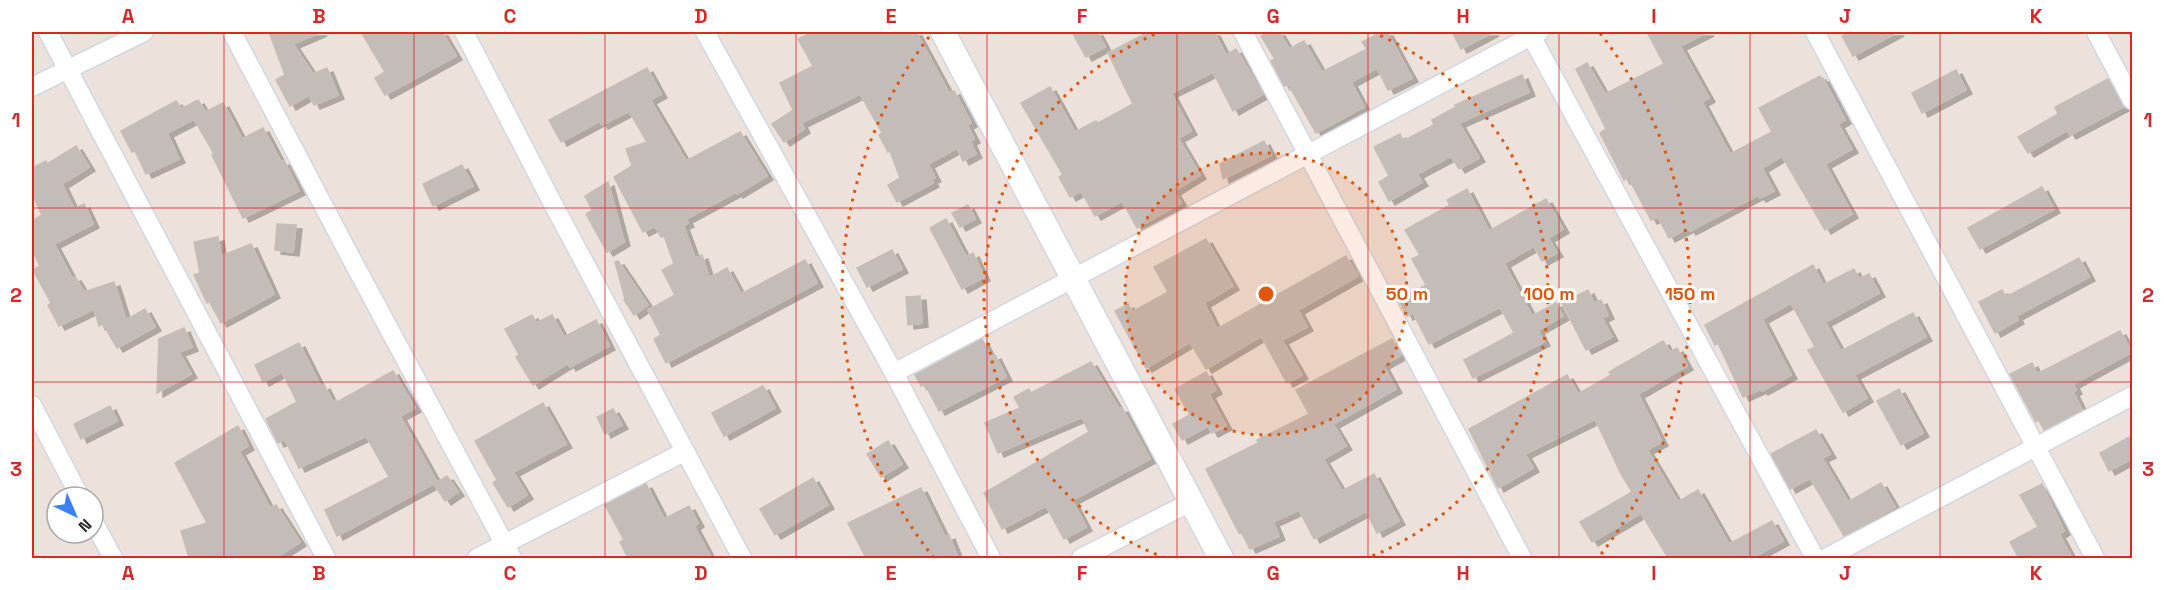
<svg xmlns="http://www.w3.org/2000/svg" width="2164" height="590" font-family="'Space Grotesk',sans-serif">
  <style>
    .building { fill: #c4bcb8; stroke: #c7bdb5; stroke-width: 1.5; filter: url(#shadow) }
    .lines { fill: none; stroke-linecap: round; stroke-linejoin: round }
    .minor-casing { stroke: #d0d7e2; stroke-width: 21 }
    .tertiary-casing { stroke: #d0d7e2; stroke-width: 27 }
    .minor { stroke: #fff; stroke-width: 18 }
    .tertiary { stroke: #fff; stroke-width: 24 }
    .grid { fill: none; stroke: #d62828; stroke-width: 1.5; stroke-opacity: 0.55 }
    .ring { fill: none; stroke: #de570d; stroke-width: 3; stroke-dasharray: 3 6 }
    .centre { fill: #de570d; stroke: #fff; stroke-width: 3 }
    .ring-label { font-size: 18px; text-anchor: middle; font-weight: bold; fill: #de570d; stroke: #fff; stroke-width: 6; stroke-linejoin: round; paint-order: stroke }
    .neatline { fill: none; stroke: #d62828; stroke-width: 2 }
    .grid-label { font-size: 20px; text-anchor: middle; font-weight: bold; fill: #d62828 }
  </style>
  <defs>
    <filter id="shadow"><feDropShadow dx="6" dy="4" stdDeviation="0" flood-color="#0004"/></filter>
  </defs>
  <rect width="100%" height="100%" fill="#ece2db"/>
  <!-- building -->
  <g class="building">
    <polygon points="269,32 321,32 293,44 313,74 327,68 338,95 314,105 309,95 290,106 276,80 285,75"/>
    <polygon points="361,32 442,32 456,56 385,95 375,78 385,72"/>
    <polygon points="812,32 916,32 949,93 954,91 971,123 967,125 974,139 970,141 976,154 963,161 957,148 928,164 935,178 931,179 933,183 897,202 888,185 900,178 890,151 888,152 879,135 882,133 860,94 801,123 804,129 784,142 772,124 793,110 780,83 813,66 798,39"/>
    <polygon points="1072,32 1097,32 1105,47 1086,57"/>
    <polygon points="1148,32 1214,32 1226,55 1236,49 1263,94 1233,111 1213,72 1171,93 1191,131 1178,138 1200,175 1174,191 1181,203 1137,228 1122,201 1095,216 1081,191 1070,197 1059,177 1063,175 1021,103 1050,87 1075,132 1096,121 1098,123 1133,104 1108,53"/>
    <polygon points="1270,32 1279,32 1289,49 1304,41 1322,72 1367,49 1362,42 1382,32 1387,32 1412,78 1388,90 1377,68 1351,82 1364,107 1316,133 1288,84 1284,86 1271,61 1275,59 1261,36"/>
    <polygon points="1452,32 1493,32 1461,49"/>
    <polygon points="1647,32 1708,32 1680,46 1709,98 1702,102 1730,154 1772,132 1759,108 1820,76 1821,79 1823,78 1845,120 1838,124 1852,149 1825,164 1852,214 1825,230 1782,156 1762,168 1774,191 1760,198 1758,195 1690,231 1688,228 1669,238 1658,217 1651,220 1628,177 1624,180 1600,133 1606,129 1576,69 1587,63 1605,94 1664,64"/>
    <polygon points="1852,32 1898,32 1853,56 1842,36"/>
    <polygon points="647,68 661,94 650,100 686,161 740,132 767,176 737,194 736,192 686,219 688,223 683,225 695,258 702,255 709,278 727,268 741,294 805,260 817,283 666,363 654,339 661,335 648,310 675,295 662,270 674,264 664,236 661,237 655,226 643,232 614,177 632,166 626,149 647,142 629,111 602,125 600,121 561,142 549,120"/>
    <polygon points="1956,70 1966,90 1922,113 1912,93"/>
    <polygon points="1522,75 1529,92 1459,123 1479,158 1459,169 1451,156 1417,174 1422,182 1389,201 1379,182 1389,176 1374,147 1400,134 1403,141 1434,125 1432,120 1456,107 1455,105"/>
    <polygon points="2108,79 2123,107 2070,135 2067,130 2028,153 2018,137 2058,114 2055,107"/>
    <polygon points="198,100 205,112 223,103 242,139 263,128 281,162 284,161 299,191 243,218 212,155 214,154 194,119 167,133 179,159 146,174 135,151 132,152 121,131 176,101 181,109"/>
    <polygon points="1264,141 1271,155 1223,179 1220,164"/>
    <polygon points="76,146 89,167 62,184 74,209 84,204 93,224 54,244 72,278 75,277 84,292 114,282 126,320 145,309 155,327 117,348 103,324 99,326 94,309 59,326 48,305 51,303 33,270 40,266 32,250 32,221 42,215 32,194 32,168 46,161 47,164"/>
    <polygon points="462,165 473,186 433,206 423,184"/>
    <polygon points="608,182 624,242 607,252 586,214 592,210 585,196"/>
    <polygon points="2042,187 2054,209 1980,249 1968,228"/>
    <polygon points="1467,189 1489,231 1546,199 1563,229 1548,238 1557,253 1542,261 1534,246 1504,263 1532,316 1556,303 1563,316 1538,330 1544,342 1473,378 1464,360 1514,333 1500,307 1429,344 1413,313 1407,316 1399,300 1426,285 1412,259 1420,255 1405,230 1450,205 1447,200"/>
    <polygon points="968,205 975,219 960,227 952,213"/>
    <polygon points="946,219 966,257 973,253 984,277 962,289 930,228"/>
    <polygon points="277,224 296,225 293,252 275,250"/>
    <polygon points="218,237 221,256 251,244 274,294 221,323 209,301 207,303 194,275 200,273 194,242"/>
    <polygon points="1206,239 1233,286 1204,303 1217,329 1346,256 1358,276 1298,310 1307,327 1282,340 1302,375 1287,383 1261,336 1206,369 1190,342 1146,368 1115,311 1128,304 1132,312 1168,292 1154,267"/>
    <polygon points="892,250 902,269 867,287 857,268"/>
    <polygon points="2079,258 2089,277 2016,316 2018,320 1995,333 1979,302 2002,290 2006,297"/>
    <polygon points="618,261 648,305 634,315 624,300 625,299 615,262"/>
    <polygon points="1813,265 1823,285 1854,269 1859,279 1869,274 1879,293 1825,322 1841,351 1913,313 1926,337 1854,375 1867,398 1843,412 1808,350 1815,347 1791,303 1762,319 1791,375 1762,391 1761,389 1743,397 1718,343 1715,345 1705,325"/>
    <polygon points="1588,290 1594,303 1601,300 1608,315 1602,318 1612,337 1586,350 1562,303"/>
    <polygon points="920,296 922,323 908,325 906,297"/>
    <polygon points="532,315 536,323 552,315 564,337 596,320 609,346 570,367 568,363 533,385 516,357 519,355 505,329"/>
    <polygon points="184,328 192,347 179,352 191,374 157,393 159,339"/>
    <polygon points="2120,331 2132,352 2073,384 2076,390 2073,392 2082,410 2044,430 2039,420 2036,422 2010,374 2032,363 2037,374"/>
    <polygon points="982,339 991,357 995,355 1006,377 939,411 925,384 921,386 915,375"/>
    <polygon points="1392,339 1401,355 1383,365 1396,389 1333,424 1346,446 1323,459 1342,491 1374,474 1399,521 1377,533 1366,511 1314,539 1299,510 1273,522 1279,536 1250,549 1241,532 1239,533 1206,469 1258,443 1257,440 1309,414 1296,390"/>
    <polygon points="1663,341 1670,352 1677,348 1687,366 1638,394 1662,442 1647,450 1678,502 1698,490 1729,544 1772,521 1783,541 1752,558 1668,558 1641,513 1592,542 1580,522 1632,492 1620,472 1595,419 1525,454 1533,468 1498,488 1469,429 1567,375 1578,394 1611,375 1609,372"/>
    <polygon points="299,343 321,387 324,385 333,402 336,400 337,402 393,371 415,408 400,416 437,482 337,536 325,510 389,477 366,436 299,468 285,440 278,443 266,419 297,402 282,372 263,382 255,365"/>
    <polygon points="1091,362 1119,409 1122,408 1150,459 1072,500 1086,527 1064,539 1046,506 1002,529 984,493 1089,432 1082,417 998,453 985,423 1020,408 1014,397 1029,389 1031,393"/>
    <polygon points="1206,372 1216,390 1209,394 1226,426 1212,433 1208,426 1182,440 1173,424 1190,415 1175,389"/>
    <polygon points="763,386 775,408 724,436 712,413"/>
    <polygon points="1899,389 1923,433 1901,445 1877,401"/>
    <polygon points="543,403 566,444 513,472 527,495 508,507 493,483 497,480 475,441"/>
    <polygon points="110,406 117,421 81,439 74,424"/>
    <polygon points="613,409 622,425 605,434 597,417"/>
    <polygon points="238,426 248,446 239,451 270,508 276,505 300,542 275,558 189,558 181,531 207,523 175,463"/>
    <polygon points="1816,430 1830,454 1822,458 1848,502 1881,483 1895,507 1844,536 1810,478 1790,489 1771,454"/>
    <polygon points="2133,435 2133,458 2109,471 2100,453"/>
    <polygon points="888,441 902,464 881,477 867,454"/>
    <polygon points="447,476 458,492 445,501 434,484"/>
    <polygon points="813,478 828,505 775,535 760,509"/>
    <polygon points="646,484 664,519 689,506 698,523 694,526 711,558 628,558 620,542 624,540 605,505"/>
    <polygon points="2042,484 2064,531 2059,534 2072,558 2019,558 2010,542 2038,527 2020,495"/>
    <polygon points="921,488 945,537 949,535 958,558 866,558 848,523"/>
  </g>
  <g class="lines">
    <defs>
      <g id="minor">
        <polyline points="48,32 326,558"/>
        <polyline points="232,32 351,258 512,558"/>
        <polyline points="464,32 553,204 742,558"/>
        <polyline points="705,32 894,373 991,558"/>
        <polyline points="1243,32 1522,558"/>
        <polyline points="1529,32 1815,558"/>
        <polyline points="1815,32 2095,558"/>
        <polyline points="2096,32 2132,100"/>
        <polyline points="32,87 144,32"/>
        <polyline points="894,373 1539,32"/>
        <polyline points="32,405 80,497"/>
        <polyline points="93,521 113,558"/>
        <polyline points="477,558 684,452"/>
        <polyline points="1081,558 1191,502"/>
        <polyline points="1826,558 2132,396"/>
      </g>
      <polyline id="tertiary" points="943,32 1221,558"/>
    </defs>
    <!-- minor casing -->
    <use href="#minor" class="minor-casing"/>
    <!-- tertiary casing -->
    <use href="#tertiary" class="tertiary-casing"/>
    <!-- minor -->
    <use href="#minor" class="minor"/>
    <!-- tertiary -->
    <use href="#tertiary" class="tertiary"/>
  </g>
  <!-- grid -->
  <path class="grid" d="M224 32V558M414 32V558M605 32V558M796 32V558M987 32V558M1177 32V558M1368 32V558M1559 32V558M1750 32V558M1940 32V558M32 208H2132M32 382H2132"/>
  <!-- distance rings -->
  <circle cx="1266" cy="294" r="141" fill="#de570d" fill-opacity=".12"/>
  <g class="ring">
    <circle cx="1266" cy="294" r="141"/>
    <path d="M1165 558A283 283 0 0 1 1160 32M1372 32A283 283 0 0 1 1367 558"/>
    <path d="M934 558A424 424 0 0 1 932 33M1600 33A424 424 0 0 1 1598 558"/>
  </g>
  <circle cx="1266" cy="294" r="9" class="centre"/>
  <g class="ring-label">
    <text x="1407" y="300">50 m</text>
    <text x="1549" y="300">100 m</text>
    <text x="1690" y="300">150 m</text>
  </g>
  <!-- border -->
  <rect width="2164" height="590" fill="none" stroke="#ffffff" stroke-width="66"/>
  <!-- north arrow -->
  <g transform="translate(75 515) rotate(136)"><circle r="28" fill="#ffffff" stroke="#a9a9a9" stroke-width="1.5"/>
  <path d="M0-4.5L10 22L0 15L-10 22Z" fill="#3b80f9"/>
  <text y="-9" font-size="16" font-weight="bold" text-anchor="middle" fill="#292929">N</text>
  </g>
  <rect x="33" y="33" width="2098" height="524" class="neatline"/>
  <g class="grid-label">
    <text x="128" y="23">A</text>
    <text x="319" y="23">B</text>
    <text x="510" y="23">C</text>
    <text x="701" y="23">D</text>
    <text x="891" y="23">E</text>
    <text x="1082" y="23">F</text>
    <text x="1273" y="23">G</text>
    <text x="1463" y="23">H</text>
    <text x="1654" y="23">I</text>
    <text x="1845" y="23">J</text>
    <text x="2036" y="23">K</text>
    <text x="16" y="127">1</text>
    <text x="2148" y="127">1</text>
    <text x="16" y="302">2</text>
    <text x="2148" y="302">2</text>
    <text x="16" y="476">3</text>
    <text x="2148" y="476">3</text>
    <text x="128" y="580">A</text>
    <text x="319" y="580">B</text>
    <text x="510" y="580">C</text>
    <text x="701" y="580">D</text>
    <text x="891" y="580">E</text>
    <text x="1082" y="580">F</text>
    <text x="1273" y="580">G</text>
    <text x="1463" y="580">H</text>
    <text x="1654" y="580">I</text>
    <text x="1845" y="580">J</text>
    <text x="2036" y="580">K</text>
  </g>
</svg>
